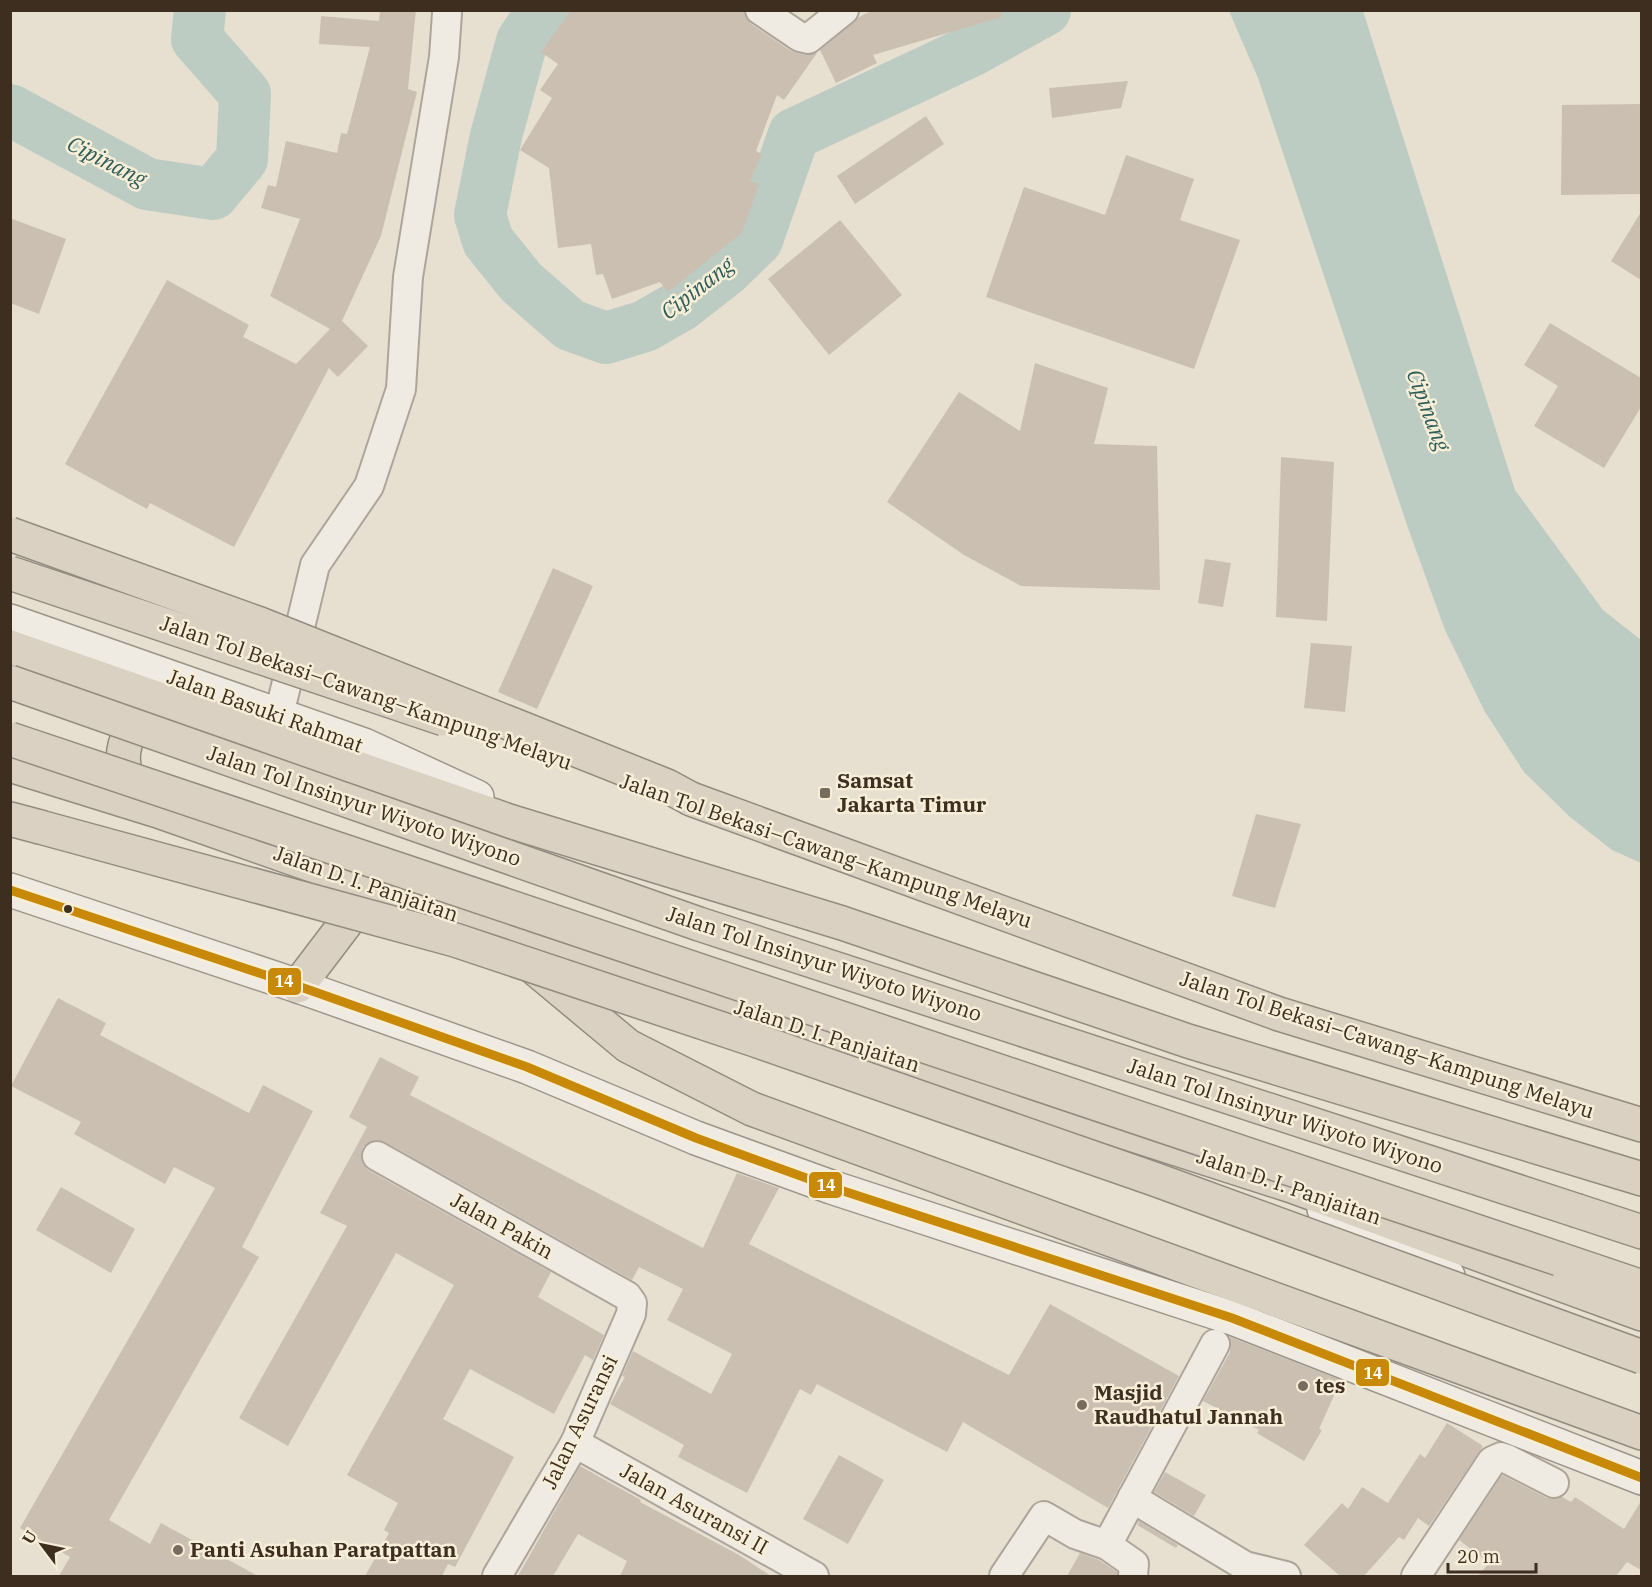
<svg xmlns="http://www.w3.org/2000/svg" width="1652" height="1587" font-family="'IBM Plex Serif',serif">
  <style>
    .water { fill: #bcccc2 }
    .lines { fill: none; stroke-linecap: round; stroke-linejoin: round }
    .river { stroke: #bcccc2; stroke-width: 52 }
    .building { fill: #cbbfb2 }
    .street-casing { stroke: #ada599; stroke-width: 32 }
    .secondary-casing { stroke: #9c958a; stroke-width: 36 }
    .highway-casing { stroke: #928b80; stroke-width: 36 }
    .street { stroke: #efebe3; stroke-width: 28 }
    .secondary { stroke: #efebe3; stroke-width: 33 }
    .highway { stroke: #dad1c2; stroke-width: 33 }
    .highway-bridge-casing { stroke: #928b80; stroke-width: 36; stroke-linecap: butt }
    .highway-bridge { stroke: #dad1c2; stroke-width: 33 }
    .bus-1-casing { stroke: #f7eed8; stroke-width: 14 }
    .bus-1 { stroke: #c88808; stroke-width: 9 }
    .poi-dot { fill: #786c5e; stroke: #f7eed8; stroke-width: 2 }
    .bus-dot { fill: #3d2e20; stroke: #f7eed8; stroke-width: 2 }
    .labels { text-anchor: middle; stroke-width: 5; stroke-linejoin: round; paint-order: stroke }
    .street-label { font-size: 21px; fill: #3d2e20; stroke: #f7eed8 }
    .poi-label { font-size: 21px; font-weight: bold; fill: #3d2e20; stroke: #f7eed8; text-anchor: start }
    .water-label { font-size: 22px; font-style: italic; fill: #2f5d5a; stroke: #f7eed8 }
    .line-badge { stroke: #f7eed8; stroke-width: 2 }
    .badge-label { font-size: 16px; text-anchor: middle; font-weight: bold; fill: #fff }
  </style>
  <rect width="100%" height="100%" fill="#e7e0d1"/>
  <!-- water -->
  <polygon class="water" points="1229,11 1363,11 1515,490 1603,610 1641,640 1641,863 1612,850 1570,817 1524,772 1485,712 1445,630 1408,528 1258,78"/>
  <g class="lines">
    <!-- river -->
    <g class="river">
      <polyline points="543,10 522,41 496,136 480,215 488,241 521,282 570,325 606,338 645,326 680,306 725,271 757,240 794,134 971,51 1045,10"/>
      <polyline points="10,110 147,184 213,194 242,159 245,94 197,39 200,10"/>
    </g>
  </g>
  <!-- building -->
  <g class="building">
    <polygon points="380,10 416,10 408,89 417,92 381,236 342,321 368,346 338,377 329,368 234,547 150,503 147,509 65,464 167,280 249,325 243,337 296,364 330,329 270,296 300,219 261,208 268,185 276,187 286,141 337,153 341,133 347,134 370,47 319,44 321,16 379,21"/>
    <polygon points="571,10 744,10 751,24 791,51 805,55 817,53 784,100 777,95 756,151 762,154 750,181 759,184 742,233 668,292 660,282 612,299 603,274 596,275 591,244 558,248 549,168 520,150 552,98 540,90 558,64 541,52"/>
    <polygon points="873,10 1001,10 1002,17 873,55 877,63 836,83 820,50 859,17"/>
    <polygon points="1128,81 1121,108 1052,118 1049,88"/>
    <polygon points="1641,104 1641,194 1561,195 1562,105"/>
    <polygon points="926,116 944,144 855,204 837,176"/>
    <polygon points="1126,155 1194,179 1180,220 1240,240 1194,369 986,297 1024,187 1105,215"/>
    <polygon points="1641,212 1641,280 1611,261"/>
    <polygon points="10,218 66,239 39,314 10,303"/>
    <polygon points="840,220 902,295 829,355 768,279"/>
    <polygon points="1550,323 1641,378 1641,407 1604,468 1534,426 1558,386 1524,365"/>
    <polygon points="1035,363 1108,388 1094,444 1157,446 1160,590 1021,586 964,555 887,502 959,392 1020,431"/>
    <polygon points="1281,457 1334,462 1327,621 1276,617"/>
    <polygon points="1205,559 1231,563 1223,607 1198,603"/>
    <polygon points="553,568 593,586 537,709 498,692"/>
    <polygon points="1311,643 1352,646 1345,712 1304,708"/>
    <polygon points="1256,814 1301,824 1275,908 1232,896"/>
    <polygon points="58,998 106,1023 100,1035 249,1113 263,1085 313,1111 242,1247 259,1257 109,1520 150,1544 161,1523 258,1576 59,1576 70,1557 20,1528 215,1188 174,1167 165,1184 74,1134 81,1122 11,1086"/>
    <polygon points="380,1057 419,1077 410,1095 703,1248 737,1173 779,1188 749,1244 1009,1375 1050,1304 1179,1376 1108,1508 963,1422 947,1452 817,1384 811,1395 800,1389 747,1493 678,1457 684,1445 610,1404 625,1377 622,1376 633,1351 711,1394 732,1354 667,1320 683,1289 639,1267 632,1280 385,1142 376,1140 363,1147 361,1156 363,1164 368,1170 551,1272 538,1297 604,1335 593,1360 585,1355 554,1414 470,1369 443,1419 514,1457 455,1567 448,1564 442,1576 365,1576 389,1533 384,1530 398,1503 347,1475 454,1285 396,1253 288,1446 239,1418 347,1226 320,1213 367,1127 349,1117"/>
    <polygon points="61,1187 135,1229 111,1273 36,1230"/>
    <polygon points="1230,1337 1341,1380 1319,1429 1322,1430 1304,1461 1257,1433 1259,1430 1203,1401 1230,1352"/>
    <polygon points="1447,1423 1483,1446 1429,1526 1418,1518 1404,1540 1399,1537 1364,1576 1340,1576 1304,1545 1342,1503 1348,1509 1362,1487 1388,1503 1420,1454 1425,1458"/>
    <polygon points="839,1455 884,1480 848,1544 803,1519"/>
    <polygon points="580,1466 641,1500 640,1502 739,1555 771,1576 620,1576 627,1561 578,1534 553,1576 518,1576"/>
    <polygon points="1165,1472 1206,1495 1194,1516 1154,1492"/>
    <polygon points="1502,1475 1547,1498 1562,1497 1571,1502 1575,1497 1624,1529 1641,1501 1641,1570 1627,1562 1616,1576 1478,1576 1489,1563 1459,1540"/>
    <polygon points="1139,1521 1178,1545 1176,1548 1137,1525"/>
    <polygon points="1080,1553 1099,1560 1117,1572 1117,1576 1067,1576"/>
  </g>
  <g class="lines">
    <defs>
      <g id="street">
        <polyline points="760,10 800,37 808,39 844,10"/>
        <polyline points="279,715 315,565 369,486 401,389 408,277 444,57 447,13"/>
        <polyline points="377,1156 627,1296 632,1303 631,1314 575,1443 497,1576"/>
        <polyline points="575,1443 814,1576"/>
        <polyline points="1132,1498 1245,1566 1286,1576"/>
        <polyline points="1107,1545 1134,1564 1133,1576"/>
        <polyline points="1004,1576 1044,1516 1075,1534 1107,1545 1215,1344"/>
        <polyline points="1416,1576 1492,1461 1501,1457 1507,1459 1554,1483"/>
      </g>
      <g id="secondary">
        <polyline points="10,621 364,745 477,797"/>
        <polyline points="10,890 298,986 527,1067 696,1138 831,1187 1232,1318 1642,1478"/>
        <polyline points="1324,1209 1448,1276"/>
      </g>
      <g id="highway">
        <polyline points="10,647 509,821 842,923 1188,1041 1642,1179"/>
        <polyline points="10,765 158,811 482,925 1292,1186 1642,1314"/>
        <polyline points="691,799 1279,1014 1642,1125"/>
        <path d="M141 801C114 768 117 730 157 710"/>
        <polyline points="10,819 40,827"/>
        <polyline points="532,966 628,1046 752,1109 1642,1433"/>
        <polyline points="298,986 371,890"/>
        <polyline points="1578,1211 1642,1232"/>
        <polyline points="1559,1259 1642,1287"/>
      </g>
    </defs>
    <!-- street casing -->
    <use href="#street" class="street-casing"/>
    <!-- secondary casing -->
    <use href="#secondary" class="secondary-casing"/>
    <!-- highway casing -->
    <use href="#highway" class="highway-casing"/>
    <!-- street -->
    <use href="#street" class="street"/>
    <!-- secondary -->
    <use href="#secondary" class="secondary"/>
    <!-- highway -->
    <use href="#highway" class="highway"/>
    <defs>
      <g id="highway-bridge">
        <polyline points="10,534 260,624 667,786 691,799"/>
        <polyline points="10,573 444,719"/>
        <polyline points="10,682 699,924 1578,1211"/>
        <polyline points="10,739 1559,1259"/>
        <polyline points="40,827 455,940 752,1039 1154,1179 1642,1357"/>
      </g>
    </defs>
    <!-- highway-bridge casing -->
    <use href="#highway-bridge" class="highway-bridge-casing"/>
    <!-- highway-bridge -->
    <use href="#highway-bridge" class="highway-bridge"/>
    <defs>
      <polyline id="bus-1" points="10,890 298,986 527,1067 696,1138 831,1187 1232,1318 1642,1478"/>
    </defs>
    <!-- bus-1 casing -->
    <use href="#bus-1" class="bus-1-casing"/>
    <!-- bus-1 -->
    <use href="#bus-1" class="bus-1"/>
  </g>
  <!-- markers -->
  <g class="poi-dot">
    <rect x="819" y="787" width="12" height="12" rx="3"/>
    <circle cx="1303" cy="1386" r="6"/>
    <circle cx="1082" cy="1405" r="6"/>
    <circle cx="178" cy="1550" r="6"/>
  </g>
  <circle class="bus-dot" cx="68" cy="909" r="5"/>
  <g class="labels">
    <!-- street labels -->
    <g class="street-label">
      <text transform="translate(366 693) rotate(19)" y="7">Jalan Tol Bekasi–Cawang–Kampung Melayu</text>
      <text transform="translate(265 711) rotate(20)" y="7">Jalan Basuki Rahmat</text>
      <text transform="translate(364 806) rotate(19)" y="7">Jalan Tol Insinyur Wiyoto Wiyono</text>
      <text transform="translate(826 851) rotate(19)" y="7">Jalan Tol Bekasi–Cawang–Kampung Melayu</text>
      <text transform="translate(366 884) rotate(19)" y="7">Jalan D. I. Panjaitan</text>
      <text transform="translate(824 964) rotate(18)" y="7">Jalan Tol Insinyur Wiyoto Wiyono</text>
      <text transform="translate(827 1036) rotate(18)" y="7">Jalan D. I. Panjaitan</text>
      <text transform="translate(1387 1045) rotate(18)" y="7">Jalan Tol Bekasi–Cawang–Kampung Melayu</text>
      <text transform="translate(1285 1116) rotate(18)" y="7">Jalan Tol Insinyur Wiyoto Wiyono</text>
      <text transform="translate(1289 1187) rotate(19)" y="7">Jalan D. I. Panjaitan</text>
      <text transform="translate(502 1226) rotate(29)" y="7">Jalan Pakin</text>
      <text transform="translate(580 1422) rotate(-64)" y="7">Jalan Asuransi</text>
      <text transform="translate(694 1509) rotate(29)" y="7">Jalan Asuransi II</text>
    </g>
    <!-- poi labels -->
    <g class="poi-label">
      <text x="837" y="788">Samsat<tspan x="837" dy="24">Jakarta Timur</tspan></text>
      <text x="1315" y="1393">tes</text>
      <text x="1094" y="1400">Masjid<tspan x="1094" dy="24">Raudhatul Jannah</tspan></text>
      <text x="190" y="1557">Panti Asuhan Paratpattan</text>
    </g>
    <!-- water labels -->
    <g class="water-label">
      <text transform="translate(107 161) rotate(27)" y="8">Cipinang</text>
      <text transform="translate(697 288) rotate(-38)" y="8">Cipinang</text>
      <text transform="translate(1429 410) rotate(69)" y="8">Cipinang</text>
    </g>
  </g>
  <g class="line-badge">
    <rect x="267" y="967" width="35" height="29" rx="6" fill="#c88808"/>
    <rect x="808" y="1171" width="35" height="28" rx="6" fill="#c88808"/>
    <rect x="1355" y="1358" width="35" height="29" rx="6" fill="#c88808"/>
  </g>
  <g class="badge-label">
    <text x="284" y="987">14</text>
    <text x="826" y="1191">14</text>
    <text x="1373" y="1379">14</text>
  </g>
  <!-- border -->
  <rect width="1652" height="1587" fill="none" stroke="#3d2e20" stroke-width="24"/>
  <!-- north arrow -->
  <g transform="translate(42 1545) rotate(302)" stroke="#f7eed8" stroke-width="4.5" paint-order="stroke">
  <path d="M0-4.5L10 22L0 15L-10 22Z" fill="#3d2e20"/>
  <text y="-9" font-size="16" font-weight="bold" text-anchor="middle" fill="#3d2e20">U</text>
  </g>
  <!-- scale -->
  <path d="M1448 1563v9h88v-9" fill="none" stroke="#3d2e20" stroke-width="3"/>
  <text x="1457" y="1563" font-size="18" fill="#3d2e20" stroke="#f7eed8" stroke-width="4.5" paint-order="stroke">20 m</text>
</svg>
